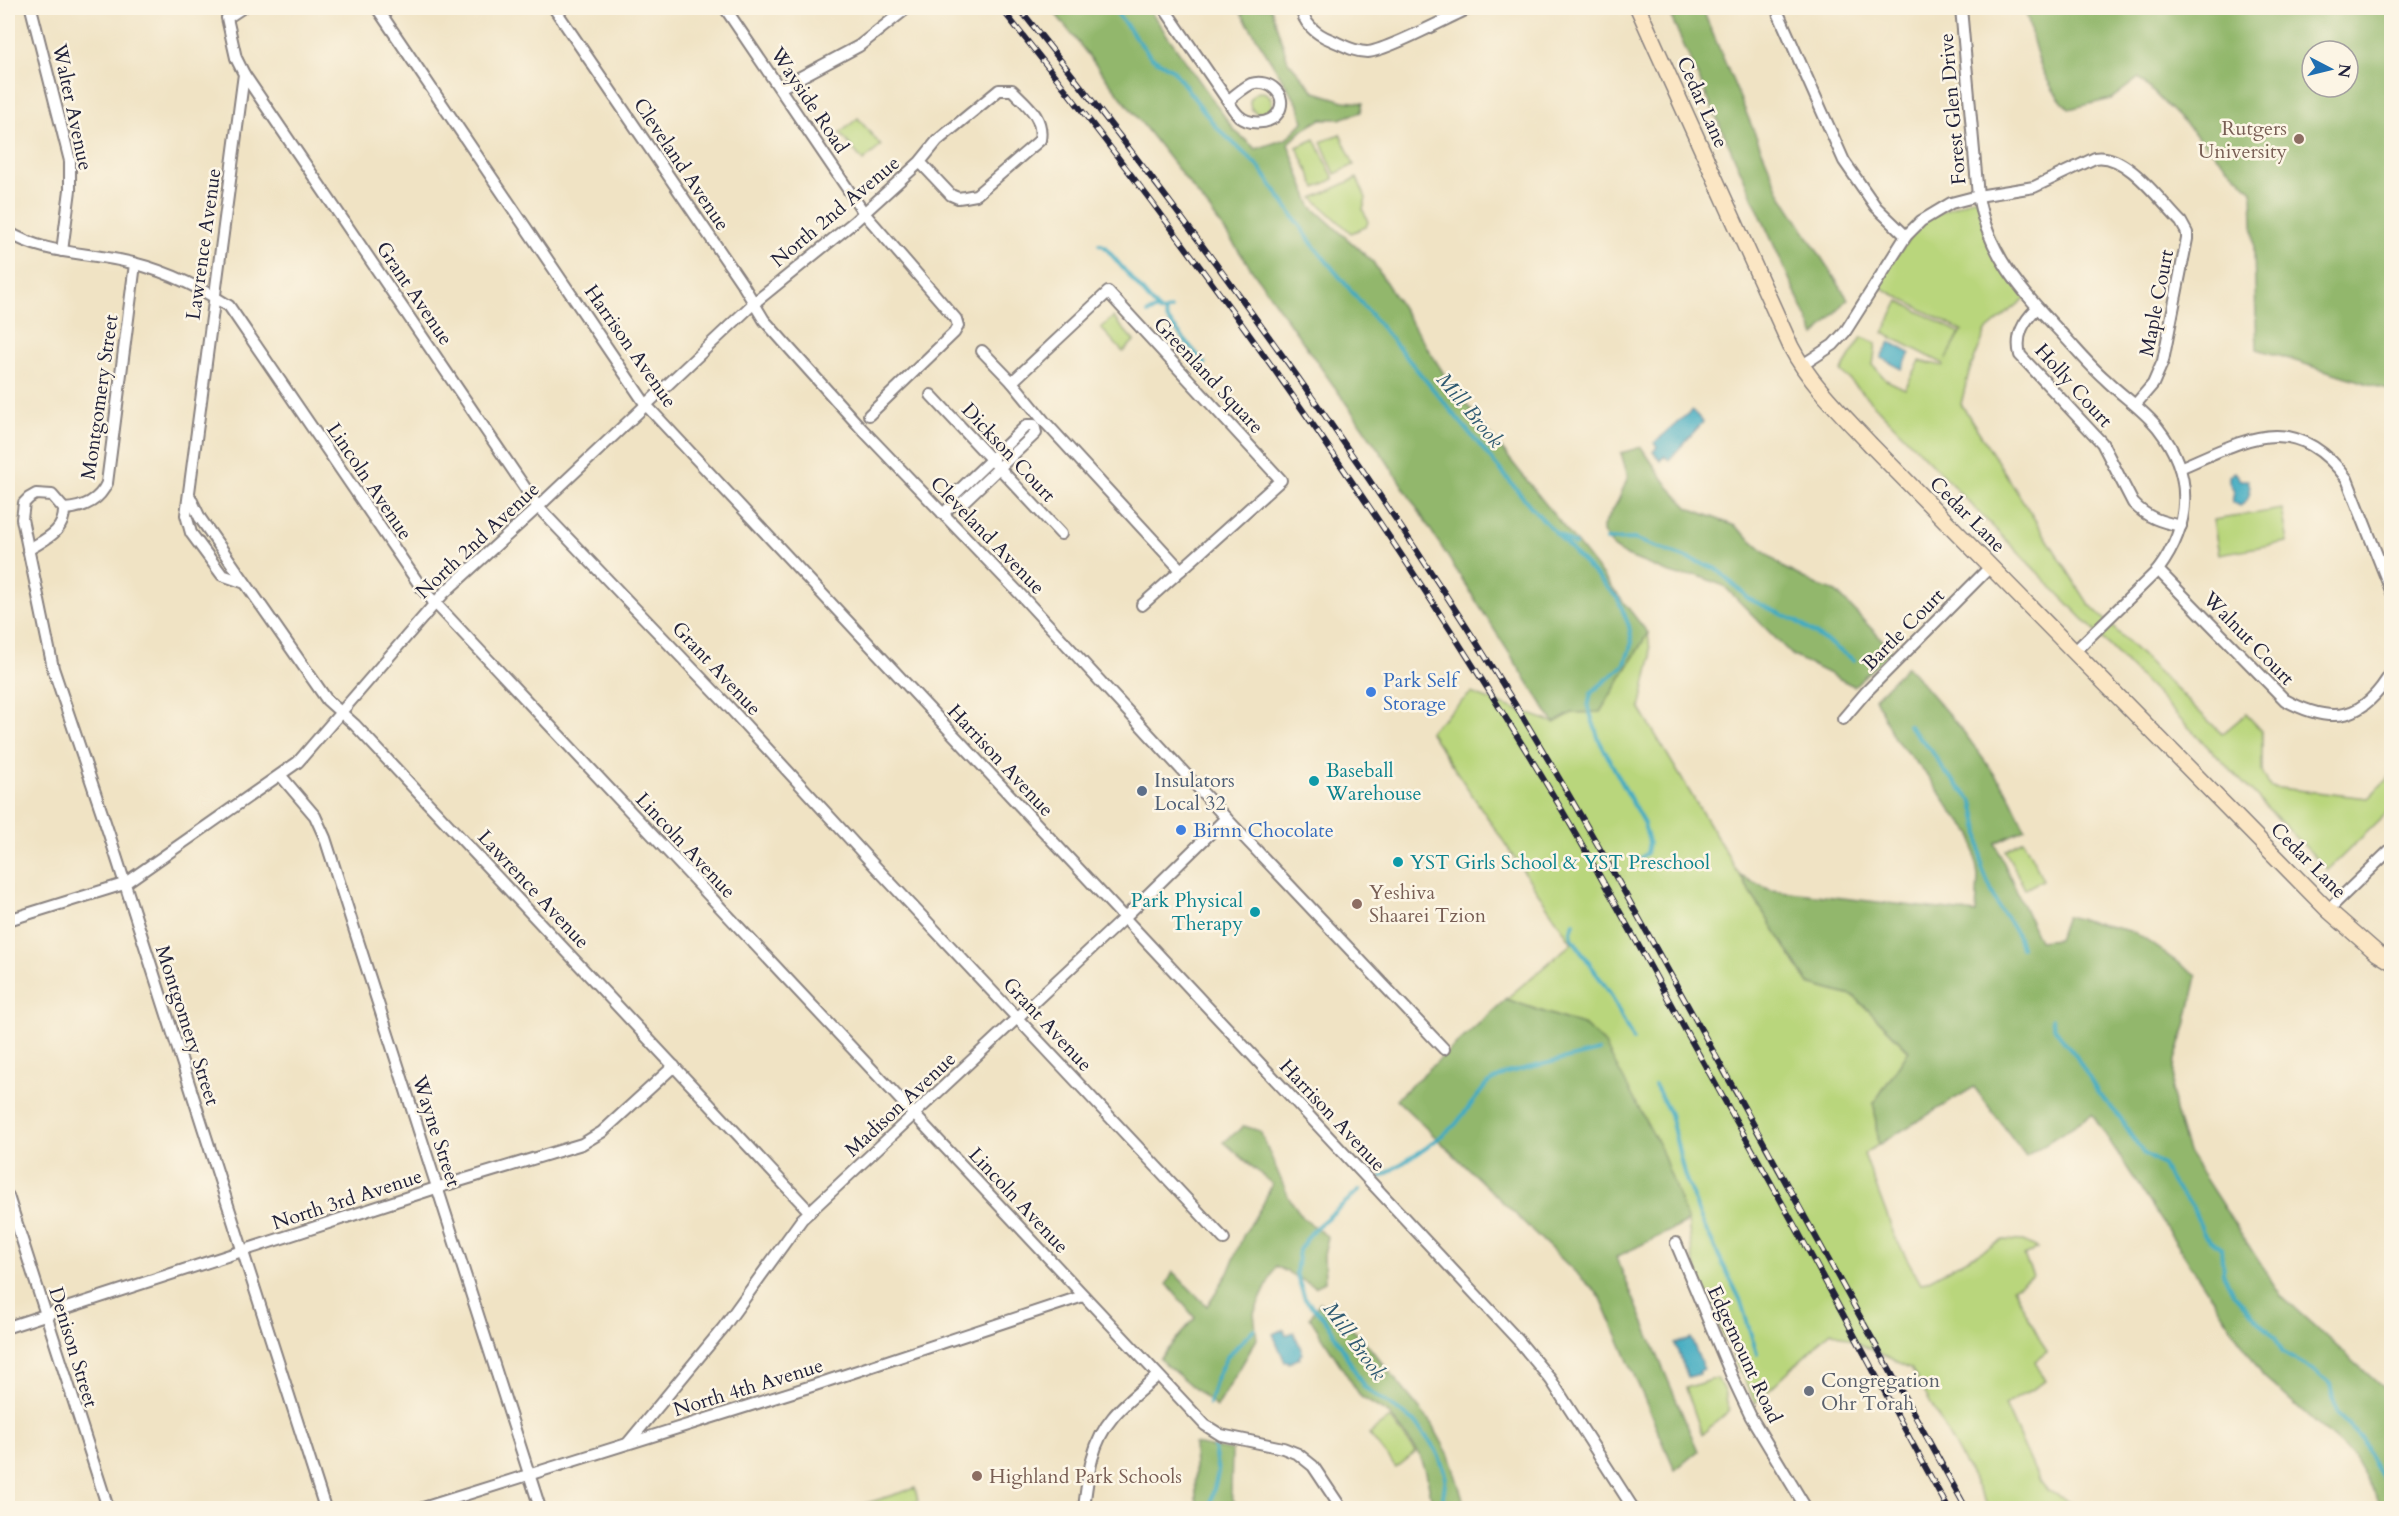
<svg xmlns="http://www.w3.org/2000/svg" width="2399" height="1516" font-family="Cardo,serif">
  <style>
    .green { fill: #b9d67c; stroke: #6e7c5c; stroke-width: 1.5 }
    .forest { fill: #92b76c; stroke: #5a6c54; stroke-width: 1.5; fill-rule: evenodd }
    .water { fill: #41abc1; stroke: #32667e; stroke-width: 1.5 }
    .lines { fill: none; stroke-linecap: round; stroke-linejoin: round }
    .stream { stroke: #41abc1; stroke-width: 4 }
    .street-casing { stroke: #898280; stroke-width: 14 }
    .secondary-casing { stroke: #898280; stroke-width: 18 }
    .street { stroke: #fff; stroke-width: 10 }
    .secondary { stroke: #fbe6c4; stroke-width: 15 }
    .rail-casing { stroke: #22223b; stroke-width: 6 }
    .rail { stroke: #fcf5e5; stroke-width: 4; stroke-dasharray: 11; stroke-linecap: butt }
    .education-dot { fill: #8d6e63; stroke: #fcf5e5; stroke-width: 2 }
    .shop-dot { fill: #3f7fe0; stroke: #fcf5e5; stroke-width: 2 }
    .culture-dot { fill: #0f9aa8; stroke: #fcf5e5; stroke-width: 2 }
    .service-dot { fill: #5c6f8a; stroke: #fcf5e5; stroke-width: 2 }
    .worship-dot { fill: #6b7280; stroke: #fcf5e5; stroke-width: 2 }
    .labels { text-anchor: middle; stroke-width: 5; stroke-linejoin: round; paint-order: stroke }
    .street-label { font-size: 20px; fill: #22223b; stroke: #fcf5e5 }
    .education-label { font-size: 20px; fill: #785e54; stroke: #fcf5e5; text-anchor: start }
    .shop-label { font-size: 20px; fill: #366cbe; stroke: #fcf5e5; text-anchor: start }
    .culture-label { font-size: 20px; fill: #0d838f; stroke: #fcf5e5; text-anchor: start }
    .service-label { font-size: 20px; fill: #4e5e75; stroke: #fcf5e5; text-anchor: start }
    .worship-label { font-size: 20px; fill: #5b616d; stroke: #fcf5e5; text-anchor: start }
    .water-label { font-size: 21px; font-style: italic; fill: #2e5971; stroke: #fcf5e5 }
  </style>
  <rect width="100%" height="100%" fill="#fcf5e5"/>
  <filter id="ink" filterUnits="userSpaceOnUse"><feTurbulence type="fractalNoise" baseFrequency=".0167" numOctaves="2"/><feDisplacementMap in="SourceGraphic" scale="12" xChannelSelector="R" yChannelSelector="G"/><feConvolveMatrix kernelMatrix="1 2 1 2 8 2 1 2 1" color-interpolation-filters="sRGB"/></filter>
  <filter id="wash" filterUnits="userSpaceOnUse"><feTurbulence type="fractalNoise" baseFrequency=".008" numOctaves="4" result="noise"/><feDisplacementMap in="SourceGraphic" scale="24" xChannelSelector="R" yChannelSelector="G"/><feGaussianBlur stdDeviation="1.35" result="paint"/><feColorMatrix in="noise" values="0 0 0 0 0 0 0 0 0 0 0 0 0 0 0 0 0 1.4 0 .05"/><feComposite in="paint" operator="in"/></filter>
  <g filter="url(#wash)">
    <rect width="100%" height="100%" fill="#f0e3c4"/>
    <!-- green -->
    <g class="green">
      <circle cx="1261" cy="103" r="11"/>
      <polygon points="858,118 881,146 863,161 840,133"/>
      <polygon points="1340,134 1354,165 1335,174 1321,142"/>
      <polygon points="1315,139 1334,179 1316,188 1297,147"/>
      <polygon points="1357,178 1366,198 1363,210 1368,222 1366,227 1351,233 1313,198"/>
      <polygon points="1978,196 1981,216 2028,296 1986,331 1969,372 1961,404 2088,603 2222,734 2246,714 2262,731 2262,771 2270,787 2368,798 2391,775 2391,809 2328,870 1841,371 1862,337 1876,343 1873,365 1886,380 1905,389 1920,361 1943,366 1944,364 1883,333 1899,301 1960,333 1946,360 1962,331 1876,285 1921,221"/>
      <polygon points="1113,317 1134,341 1123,352 1101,328"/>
      <polygon points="2282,509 2288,542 2219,554 2213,520"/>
      <polygon points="1648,633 1651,658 1640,709 1740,876 1809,984 1855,997 1909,1051 1874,1103 1878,1145 1864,1154 1895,1237 1921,1284 2003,1240 2023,1241 2038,1248 2024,1256 2033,1276 2013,1288 2047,1352 2035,1361 2046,1381 2005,1405 2039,1480 2048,1491 2074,1503 2075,1508 1989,1508 1911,1368 1831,1331 1755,1403 1717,1321 1693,1260 1688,1222 1585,1026 1506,999 1572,943 1429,731 1471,693 1554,723 1572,713 1600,712"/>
      <polygon points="2023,840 2043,880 2025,889 2005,850"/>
      <polygon points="1717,1378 1725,1393 1729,1411 1702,1434 1686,1388"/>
      <polygon points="1390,1418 1416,1452 1396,1468 1369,1434"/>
      <polygon points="915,1488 918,1501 895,1508 852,1508"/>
    </g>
    <!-- forest -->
    <g class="forest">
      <polygon points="1051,8 1148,8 1234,130 1256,149 1286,139 1303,122 1299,106 1238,8 1271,8 1288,61 1315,92 1344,101 1363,103 1361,112 1340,119 1321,119 1304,129 1288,144 1311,206 1373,262 1451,385 1648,633 1600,712 1572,713 1554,723 1386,460 1210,210"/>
      <polygon points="1667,8 1702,8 1780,193 1848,299 1815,336"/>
      <path d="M2025 8H2391V391L2257 349 2252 191 2139 78 2111 99 2069 109C2039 80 2035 47 2025 8ZM2312 51H2348V87H2312Z"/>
      <polygon points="1641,447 1669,487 1689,508 1735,526 1784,568 1819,586 1836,592 1892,650 1854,686 1793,656 1724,586 1696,575 1680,576 1667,572 1627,556 1613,547 1603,532 1603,526 1618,501 1628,477 1621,453"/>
      <polygon points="1907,666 1963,731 2008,793 2025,829 1995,843 2039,941 2058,939 2066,916 2134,932 2197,976 2186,1026 2175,1060 2172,1090 2175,1111 2188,1152 2282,1297 2391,1395 2391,1508 2383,1508 2353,1456 2263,1376 2092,1114 2026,1156 1974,1087 1878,1145 1874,1103 1909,1050 1855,997 1809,984 1740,876 1771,890 1976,913 1978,877 1972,834 1955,815 1927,775 1894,738 1875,698"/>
      <polygon points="1506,999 1585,1026 1604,1043 1661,1149 1688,1222 1616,1257 1698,1451 1675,1470 1600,1296 1396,1099"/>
      <polygon points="1244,1126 1260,1131 1289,1198 1304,1219 1328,1237 1324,1255 1325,1282 1315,1287 1276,1266 1254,1313 1257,1339 1217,1407 1159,1359 1195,1318 1167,1284 1173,1272 1207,1306 1228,1273 1243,1236 1263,1204 1272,1184 1224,1142"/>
      <polygon points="1320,1302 1361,1337 1431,1423 1449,1455 1466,1508 1433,1508 1426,1472 1419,1453 1390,1415 1361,1397 1310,1318"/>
      <polygon points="1194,1444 1232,1451 1231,1494 1237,1508 1200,1508 1196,1499"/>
    </g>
    <!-- water -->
    <g class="water">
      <polygon points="1890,342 1910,353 1902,369 1881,358"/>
      <polygon points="1692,410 1703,422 1669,460 1665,456 1661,461 1653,452 1657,447 1654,443"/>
      <path d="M2235 472 2241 480H2248C2252 490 2250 501 2240 506L2232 502 2234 492 2229 482V476Z"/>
      <polygon points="1284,1329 1286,1335 1294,1332 1303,1354 1299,1356 1300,1358 1289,1363 1288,1361 1285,1362 1273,1334"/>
      <polygon points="1691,1338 1704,1370 1699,1372 1700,1374 1688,1377 1675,1344"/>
    </g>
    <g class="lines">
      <!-- stream -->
      <g class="stream">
        <polyline points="1113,8 1151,57 1173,70 1216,127 1259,167 1313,245 1532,508 1618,599 1629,626 1632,642 1625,664 1591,693 1588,707 1599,740 1644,824 1649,842 1647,853 1637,861"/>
        <polyline points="1099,244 1104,246 1159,311 1163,312 1171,309"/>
        <polyline points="1165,312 1167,319 1205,364"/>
        <polyline points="1148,313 1158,309"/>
        <polyline points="1558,534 1575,545"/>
        <polyline points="1606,540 1634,539 1717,569 1749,599 1796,621 1854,660"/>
        <polyline points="1908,725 1931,750 1945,772 1973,802 1978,825 1982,868 1998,906 2016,932 2021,947"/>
        <polyline points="1574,923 1571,931 1572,938 1610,993 1633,1040"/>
        <polyline points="2052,1019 2055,1029 2076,1056 2099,1094 2119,1116 2143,1153 2163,1165 2172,1184 2192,1206 2204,1234 2221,1248 2223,1273 2233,1293 2275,1338 2283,1353 2315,1371 2330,1384 2337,1414 2362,1439 2377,1471 2392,1488"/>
        <polyline points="1655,1085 1670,1114 1684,1174 1703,1224 1740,1299 1757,1354"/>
        <polyline points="1381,1177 1426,1148 1455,1125 1487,1084 1506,1073 1599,1051"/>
        <polyline points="1360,1190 1313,1230 1299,1250 1296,1273 1305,1299 1328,1323 1364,1387 1415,1422 1436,1450 1446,1474 1442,1508"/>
        <polyline points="1209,1404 1215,1381 1226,1358 1254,1329"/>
        <polyline points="1209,1508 1218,1473 1214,1448"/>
      </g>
    </g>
  </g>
  <g filter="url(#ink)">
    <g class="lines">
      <defs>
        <g id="street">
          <polyline points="31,8 70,161 70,190 62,251"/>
          <polyline points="242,8 227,18 236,58 244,74 186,515 191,533 222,575 245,583"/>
          <polyline points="377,8 646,405 1518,1340 1551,1380 1633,1508"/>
          <polyline points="554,8 743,285 764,320 859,426 1019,593 1226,818 1444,1049"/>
          <polyline points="725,8 864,213 956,319 958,326 954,333 869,415"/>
          <path d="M1164 8 1228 101C1231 106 1235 112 1239 116 1249 125 1270 125 1278 113 1289 95 1269 78 1251 84 1243 88 1235 95 1228 101"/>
          <path d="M1301 8C1304 24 1316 34 1331 40 1343 45 1354 52 1367 52 1386 51 1449 17 1470 8"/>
          <polyline points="1776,8 1844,161 1876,207 1906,236"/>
          <polyline points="244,74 538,507 729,707 872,863 1224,1239"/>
          <polyline points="780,88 859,46 907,8"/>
          <path d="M8 232C41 253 81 252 119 260 157 267 196 285 229 306L423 590 1205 1425 1221 1435 1283 1448 1298 1454 1313 1466 1341 1508"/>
          <path d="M2037 308C2024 321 2015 335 2020 355L2102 443 2133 503C2147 518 2162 522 2181 526"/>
          <polyline points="982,351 1012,382 1044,421 1181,570 1142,605"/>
          <polyline points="1801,366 1833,345 1845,332 1906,236 1921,221 1951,203 1978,196 1961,8"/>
          <polyline points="1012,382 1108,292 1281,480 1181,570"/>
          <polyline points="931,395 1061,534"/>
          <path d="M2180 468C2245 440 2294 408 2347 479L2392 593"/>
          <polyline points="190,497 200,518 327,700 355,725 810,1212"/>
          <path d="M64 509C83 508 99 501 107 483L135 264"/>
          <polyline points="943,514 952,505 960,505 1036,433 1034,425 1027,425 953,496 952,505"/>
          <path d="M28 550C45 539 65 532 64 509L52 495 36 494 29 498 24 503 22 519 53 668 109 834 325 1508"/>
          <path d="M2158 570 2285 700C2333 726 2364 720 2392 671"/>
          <path d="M2074 652 2158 570C2192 524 2194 474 2158 428 2143 409 2122 396 2105 379 2090 366 2077 350 2064 336 2024 293 1988 256 1978 196L2034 187 2095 158C2126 152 2160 201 2181 222L2187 233V239L2163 361 2153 384 2135 405"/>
          <polyline points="1843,719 1866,692 1991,566"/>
          <polyline points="281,776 315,816 325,838 540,1508"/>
          <polyline points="2328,910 2392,848"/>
          <path d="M8 920 124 884 298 762 444 593 538 507 754 303 854 222 920 162 937 141 999 90H1012C1027 105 1044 117 1040 140L976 195 965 197 958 198 951 195 920 162"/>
          <polyline points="8,1196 108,1508"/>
          <polyline points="1676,1243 1733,1379 1751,1417 1806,1508"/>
          <polyline points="8,1327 436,1188 582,1144 602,1132 674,1066"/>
          <polyline points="628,1443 723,1328 802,1219 1124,918 1226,818"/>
          <polyline points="423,1508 815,1385 1083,1296"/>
          <path d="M1084 1508C1088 1476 1091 1443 1113 1417 1125 1402 1143 1389 1157 1376"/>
        </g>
        <path id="secondary" d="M1638 8 1791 347C1811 385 1842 414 1871 445L2328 910 2377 953 2392 962"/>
      </defs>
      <!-- street casing -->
      <use href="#street" class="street-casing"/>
      <!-- secondary casing -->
      <use href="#secondary" class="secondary-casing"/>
      <!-- street -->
      <use href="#street" class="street"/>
      <!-- secondary -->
      <use href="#secondary" class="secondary"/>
      <defs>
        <g id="rail">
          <path d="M1001 8C1204 261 1392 526 1559 805 1600 874 1638 945 1677 1015 1726 1104 1777 1192 1825 1281 1866 1356 1906 1433 1948 1508"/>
          <path d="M1019 8C1192 224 1355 448 1502 683 1571 795 1634 909 1698 1024 1788 1185 1876 1347 1966 1508"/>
        </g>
      </defs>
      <!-- rail casing -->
      <use href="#rail" class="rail-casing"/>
      <!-- rail -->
      <use href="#rail" class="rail"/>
    </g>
  </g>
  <!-- markers -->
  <g class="education-dot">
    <circle cx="2299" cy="139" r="6"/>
    <circle cx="1357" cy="904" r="6"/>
    <circle cx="977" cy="1476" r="6"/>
  </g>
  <g class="shop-dot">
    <circle cx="1371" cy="692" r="6"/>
    <circle cx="1181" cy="830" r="6"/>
  </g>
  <g class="culture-dot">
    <circle cx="1314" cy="781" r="6"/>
    <circle cx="1398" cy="862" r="6"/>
    <circle cx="1255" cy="912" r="6"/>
  </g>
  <circle class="service-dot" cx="1142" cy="791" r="6"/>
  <circle class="worship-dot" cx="1809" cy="1391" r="6"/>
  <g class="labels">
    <!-- street labels -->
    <g class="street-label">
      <text transform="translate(810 100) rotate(56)" y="7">Wayside Road</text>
      <text transform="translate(1703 102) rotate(66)" y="7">Cedar Lane</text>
      <text transform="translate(73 107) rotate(78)" y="7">Walter Avenue</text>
      <text transform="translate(1952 109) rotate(-95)" y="7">Forest Glen Drive</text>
      <text transform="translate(682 164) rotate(56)" y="7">Cleveland Avenue</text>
      <text transform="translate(835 211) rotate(-40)" y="7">North 2nd Avenue</text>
      <text transform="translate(203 244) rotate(-82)" y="7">Lawrence Avenue</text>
      <text transform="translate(415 293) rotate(56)" y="7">Grant Avenue</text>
      <text transform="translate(2156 303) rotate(-79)" y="7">Maple Court</text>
      <text transform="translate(631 346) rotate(55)" y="7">Harrison Avenue</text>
      <text transform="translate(1209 375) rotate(47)" y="7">Greenland Square</text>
      <text transform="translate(2074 385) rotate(48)" y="7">Holly Court</text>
      <text transform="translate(99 397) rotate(-82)" y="7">Montgomery Street</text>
      <text transform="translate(1009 452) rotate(47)" y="7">Dickson Court</text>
      <text transform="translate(370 481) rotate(56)" y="7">Lincoln Avenue</text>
      <text transform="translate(1968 514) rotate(45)" y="7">Cedar Lane</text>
      <text transform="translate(988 535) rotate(46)" y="7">Cleveland Avenue</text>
      <text transform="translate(477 540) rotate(-43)" y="7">North 2nd Avenue</text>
      <text transform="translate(1903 629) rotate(-45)" y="7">Bartle Court</text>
      <text transform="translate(2249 638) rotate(46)" y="7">Walnut Court</text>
      <text transform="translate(717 668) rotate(47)" y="7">Grant Avenue</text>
      <text transform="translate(1001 760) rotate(47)" y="7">Harrison Avenue</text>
      <text transform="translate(686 845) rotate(47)" y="7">Lincoln Avenue</text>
      <text transform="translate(2309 860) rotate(45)" y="7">Cedar Lane</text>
      <text transform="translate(534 889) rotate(47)" y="7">Lawrence Avenue</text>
      <text transform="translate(1048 1024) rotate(47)" y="7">Grant Avenue</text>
      <text transform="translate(188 1025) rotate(72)" y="7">Montgomery Street</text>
      <text transform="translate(900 1104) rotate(-43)" y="7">Madison Avenue</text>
      <text transform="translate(1333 1115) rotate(47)" y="7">Harrison Avenue</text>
      <text transform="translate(437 1131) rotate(72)" y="7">Wayne Street</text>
      <text transform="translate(347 1199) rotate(-18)" y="7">North 3rd Avenue</text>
      <text transform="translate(1019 1200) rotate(47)" y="7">Lincoln Avenue</text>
      <text transform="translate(74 1347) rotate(73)" y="7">Denison Street</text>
      <text transform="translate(1745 1354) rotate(65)" y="7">Edgemount Road</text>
      <text transform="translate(748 1387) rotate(-17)" y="7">North 4th Avenue</text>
    </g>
    <!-- education labels -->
    <g class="education-label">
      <text x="2287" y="135" text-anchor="end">Rutgers<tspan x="2287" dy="23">University</tspan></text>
      <text x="1369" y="899">Yeshiva<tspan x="1369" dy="23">Shaarei Tzion</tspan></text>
      <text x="989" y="1483">Highland Park Schools</text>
    </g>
    <!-- shop labels -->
    <g class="shop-label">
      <text x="1383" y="687">Park Self<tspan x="1383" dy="23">Storage</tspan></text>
      <text x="1193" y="837">Birnn Chocolate</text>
    </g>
    <!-- culture labels -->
    <g class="culture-label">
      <text x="1326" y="777">Baseball<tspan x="1326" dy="23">Warehouse</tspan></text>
      <text x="1410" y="869">YST Girls School &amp; YST Preschool</text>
      <text x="1243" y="907" text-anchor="end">Park Physical<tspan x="1243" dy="23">Therapy</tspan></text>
    </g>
    <!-- service labels -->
    <g class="service-label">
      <text x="1154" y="787">Insulators<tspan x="1154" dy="23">Local 32</tspan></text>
    </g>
    <!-- worship labels -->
    <g class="worship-label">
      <text x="1821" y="1387">Congregation<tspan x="1821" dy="23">Ohr Torah</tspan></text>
    </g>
    <!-- water labels -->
    <g class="water-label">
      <text transform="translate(1470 410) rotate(50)" y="7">Mill Brook</text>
      <text transform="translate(1355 1341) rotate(54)" y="7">Mill Brook</text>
    </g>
  </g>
  <!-- margin -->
  <rect width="2399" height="1516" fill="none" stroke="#fcf5e5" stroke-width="30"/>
  <!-- north arrow -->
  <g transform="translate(2330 69) rotate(97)"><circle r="28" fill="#fcf5e5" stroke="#a5a1a1" stroke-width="1.5"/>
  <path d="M0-4.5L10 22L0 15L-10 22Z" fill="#1f6fb2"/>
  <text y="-9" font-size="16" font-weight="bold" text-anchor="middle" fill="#22223b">N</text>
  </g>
</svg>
